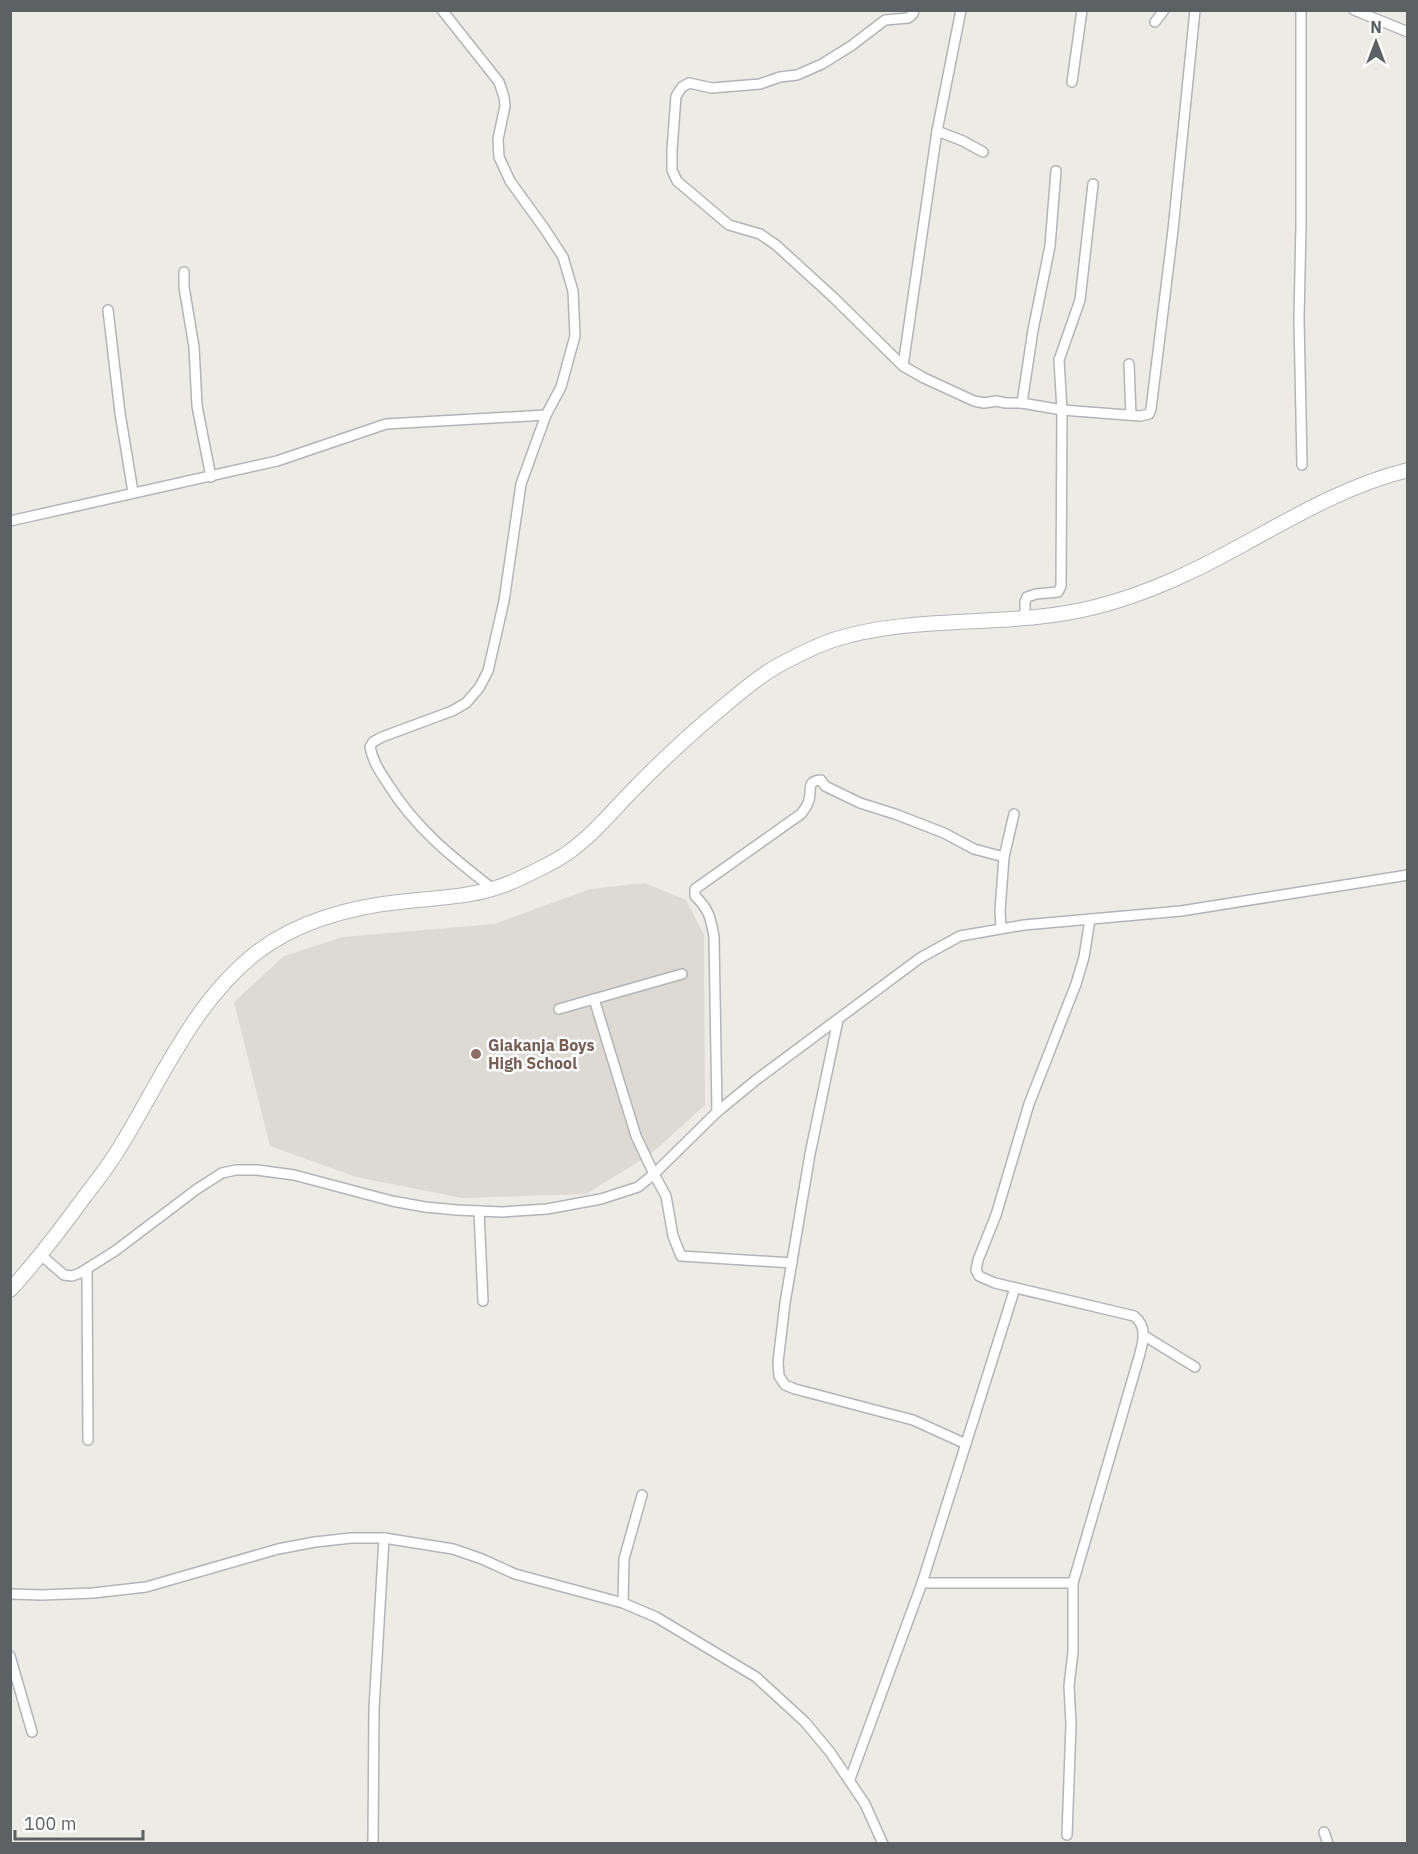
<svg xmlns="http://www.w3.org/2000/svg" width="1418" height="1854" font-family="'IBM Plex Sans',sans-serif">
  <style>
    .education { fill: #dddad4 }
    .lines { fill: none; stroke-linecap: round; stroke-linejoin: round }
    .minor-casing { stroke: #b2b5b8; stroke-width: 12 }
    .secondary-casing { stroke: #b2b5b8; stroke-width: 16 }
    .minor { stroke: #fff; stroke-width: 9 }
    .secondary { stroke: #fff; stroke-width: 14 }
    .education-dot { fill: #8d6e63; stroke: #fff; stroke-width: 2 }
    .labels { text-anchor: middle; stroke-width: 5; stroke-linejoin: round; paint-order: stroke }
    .education-label { font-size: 16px; font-weight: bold; fill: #785e54; stroke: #fff; text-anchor: start }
  </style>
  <rect width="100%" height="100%" fill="#edebe5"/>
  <!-- education -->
  <polygon class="education" points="645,883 686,900 704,935 705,1105 651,1154 586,1194 462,1198 356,1177 270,1146 234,1002 284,956 343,937 494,924 590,889"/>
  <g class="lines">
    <defs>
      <g id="minor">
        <path d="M442 10 499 82 504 97 505 106 498 139 499 157 510 181 544 228 563 257 573 291 575 336 561 387 546 415 521 484 504 601 488 671 479 688 466 703 452 711 382 737 373 742 370 747C373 762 380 772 388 784 416 829 452 857 493 889"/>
        <polyline points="914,10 913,14 908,18 885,20 851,46 822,64 797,75 780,77 760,84 712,88 689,83 682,87 676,96 672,150 672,170 677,181 729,225 760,234 776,245 833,297 903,366 924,378 974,401 984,403 996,401 1006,403 1022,403 1062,410 1140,416 1149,414 1151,409 1173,230 1195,10"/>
        <polyline points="1301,10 1301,224 1299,319 1302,465"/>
        <polyline points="1354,10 1408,32"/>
        <polyline points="1155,22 1164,10"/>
        <polyline points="1072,82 1082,10"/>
        <polyline points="937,131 963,141 983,152"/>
        <polyline points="184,272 184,287 194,347 197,406 211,477"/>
        <polyline points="108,310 120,413 133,492"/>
        <polyline points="1129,364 1131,415"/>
        <polyline points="903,366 937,131 961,10"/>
        <polyline points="1022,403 1033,330 1050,246 1056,171"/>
        <polyline points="10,521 277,461 386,424 546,415"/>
        <polyline points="1025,619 1025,602 1027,597 1036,594 1058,592 1061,586 1062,410 1059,360 1080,300 1093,184"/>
        <polyline points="1001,928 1000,911 1004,857 1014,814"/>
        <polyline points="594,999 636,1136 654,1174 666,1196 673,1236 681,1256 792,1263"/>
        <polyline points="559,1009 682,974"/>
        <polyline points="838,1020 810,1154 785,1303 780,1345 778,1362 779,1376 785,1385 795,1389 913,1420 966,1444"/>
        <path d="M717 1112 714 937C711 919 709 909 695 896V889L801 814C804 810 808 805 809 800 812 789 806 781 821 780L825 786 860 803 895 814 944 833 974 849 1004 857"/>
        <polyline points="479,1211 483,1301"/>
        <polyline points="42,1256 64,1275 72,1276 80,1273 115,1251 197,1189 222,1173 236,1170 257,1170 294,1175 392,1201 425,1207 457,1210 502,1212 547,1209 601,1199 638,1187 654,1174 717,1112 756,1080 920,958 960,936 1024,925 1181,911 1408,875"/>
        <polyline points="87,1270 88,1440"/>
        <polyline points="1143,1335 1195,1367"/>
        <polyline points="922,1583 1073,1583"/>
        <polyline points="10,1594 42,1595 93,1593 146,1587 278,1549 315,1542 351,1538 384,1538 453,1549 482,1559 515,1574 623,1603 656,1617 756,1677 805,1722 830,1752 865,1804 883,1844"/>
        <polyline points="623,1603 624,1559 642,1495"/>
        <polyline points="10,1656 32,1732"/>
        <polyline points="850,1779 922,1583 1015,1288"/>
        <polyline points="1324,1832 1328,1844"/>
        <path d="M1067 1835 1071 1724 1069 1686 1073 1652V1583L1139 1357C1143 1342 1148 1327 1134 1316L995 1283 979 1276 976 1270 978 1260 996 1215 1029 1104 1076 984 1084 957 1090 919"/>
        <polyline points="373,1844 374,1709 384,1538"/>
      </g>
      <path id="secondary" d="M10 1290C38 1260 61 1229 85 1196 95 1183 106 1169 115 1155 159 1086 190 1005 256 953 300 919 354 906 408 901 436 898 465 897 492 889 511 884 530 874 547 865 581 849 604 820 630 793 660 762 691 733 724 706 742 691 759 676 779 665 796 656 815 646 833 640 918 613 1010 629 1095 607 1148 594 1197 570 1244 544 1297 515 1348 485 1408 470"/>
    </defs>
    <!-- minor casing -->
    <use href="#minor" class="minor-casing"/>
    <!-- secondary casing -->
    <use href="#secondary" class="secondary-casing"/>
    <!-- minor -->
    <use href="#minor" class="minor"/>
    <!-- secondary -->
    <use href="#secondary" class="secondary"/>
  </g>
  <!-- markers -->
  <circle class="education-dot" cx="476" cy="1054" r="6"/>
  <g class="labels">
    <!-- education labels -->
    <g class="education-label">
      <text x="488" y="1051">Giakanja Boys<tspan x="488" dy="18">High School</tspan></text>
    </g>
  </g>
  <!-- border -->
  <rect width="1418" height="1854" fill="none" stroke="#5d6164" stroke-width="24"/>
  <!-- north arrow -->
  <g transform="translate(1376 42)" stroke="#ffffff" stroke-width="4.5" paint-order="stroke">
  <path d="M0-4.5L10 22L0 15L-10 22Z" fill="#5d6164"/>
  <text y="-9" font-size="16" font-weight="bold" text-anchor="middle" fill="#5d6164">N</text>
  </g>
  <!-- scale -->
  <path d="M15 1830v9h128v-9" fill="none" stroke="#5d6164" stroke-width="3"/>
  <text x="24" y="1830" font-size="18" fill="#5d6164" stroke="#ffffff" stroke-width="4.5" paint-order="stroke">100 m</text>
</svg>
